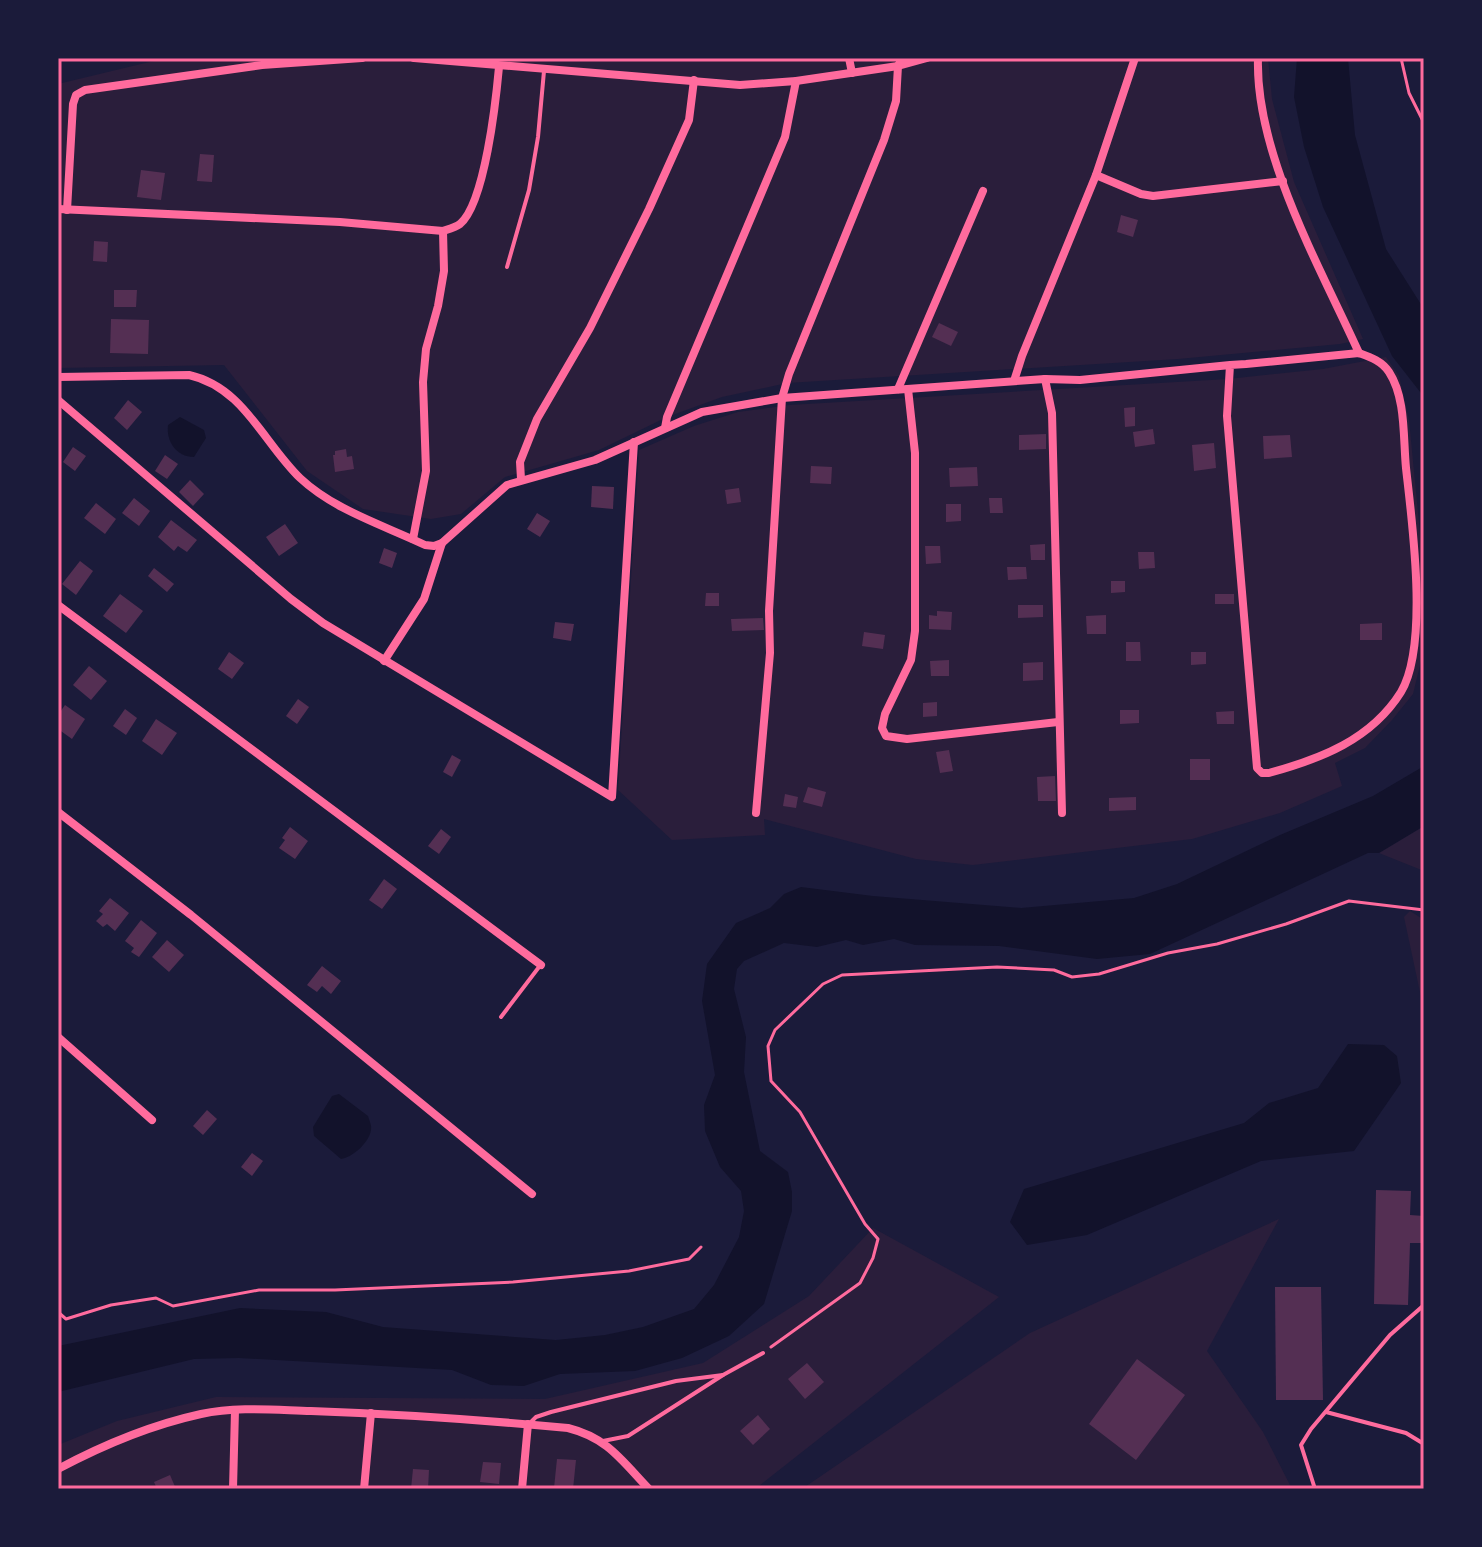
<svg xmlns="http://www.w3.org/2000/svg" width="1482" height="1547" font-family="'Fira Sans Condensed',sans-serif">
  <style>
    .green { fill: #2a1e3b }
    .water { fill: #12122b }
    .building { fill: #542f53 }
    .lines { fill: none; stroke-linecap: round; stroke-linejoin: round }
    .path { stroke: #ff6b9d; stroke-width: 3 }
    .service { stroke: #ff6b9d; stroke-width: 4 }
    .minor { stroke: #ff6b9d; stroke-width: 8 }
    .neatline { fill: none; stroke: #ff6b9d; stroke-width: 3 }
  </style>
  <rect width="100%" height="100%" fill="#1b1b3a"/>
  <!-- green -->
  <g class="green">
    <polygon points="166,58 1268,58 1272,99 1294,182 1363,339 1340,344 1178,359 787,383 722,397 667,417 599,450 505,477 461,514 431,519 363,509 307,471 224,365 58,368 58,84"/>
    <polygon points="1386,357 1399,376 1409,420 1423,564 1421,661 1413,694 1392,720 1365,748 1335,763 1342,786 1280,813 1192,839 973,865 916,859 764,819 765,835 672,840 618,790 639,450 694,426 738,412 790,405 1228,379 1323,369"/>
    <polygon points="1424,826 1424,871 1379,853"/>
    <polygon points="1410,911 1424,920 1424,1011 1404,917"/>
    <polygon points="1279,1219 1207,1351 1263,1432 1292,1489 802,1489 1030,1333"/>
    <polygon points="873,1228 999,1297 755,1489 58,1489 58,1445 117,1421 216,1397 545,1399 703,1363 809,1296"/>
  </g>
  <!-- water -->
  <g class="water">
    <polygon points="1297,58 1348,58 1355,135 1386,249 1424,309 1424,397 1392,356 1323,207 1304,147 1294,97"/>
    <path d="M180 417 204 430 206 438 194 457C176 457 166 441 168 425Z"/>
    <polygon points="1424,766 1424,826 1379,853 1368,853 1150,954 1097,959 999,946 915,945 894,939 863,945 846,940 817,947 784,943 744,961 737,969 734,989 746,1037 744,1072 760,1151 788,1172 792,1192 792,1211 764,1304 729,1336 682,1358 635,1371 560,1374 524,1386 491,1385 452,1370 239,1358 194,1359 58,1392 58,1346 240,1308 326,1312 383,1327 556,1340 605,1335 643,1327 694,1309 714,1285 739,1237 744,1211 741,1191 720,1167 705,1131 704,1105 715,1075 702,1001 707,964 736,923 770,908 784,894 801,887 873,896 1021,908 1134,898 1177,884 1280,835 1373,796"/>
    <polygon points="1348,1044 1384,1045 1397,1056 1401,1083 1354,1151 1261,1161 1087,1235 1027,1245 1010,1222 1024,1189 1244,1123 1269,1103 1318,1088"/>
    <path d="M339 1094 368 1116C369 1120 372 1125 371 1130 369 1143 353 1157 341 1159L314 1136 313 1127 332 1096Z"/>
  </g>
  <!-- building -->
  <g class="building">
    <polygon points="200,154 214,155 212,182 197,181"/>
    <polygon points="141,170 165,173 161,200 137,197"/>
    <polygon points="1121,215 1138,220 1133,237 1117,232"/>
    <polygon points="94,241 108,242 107,262 93,261"/>
    <polygon points="114,290 137,290 136,307 114,307"/>
    <polygon points="111,319 149,320 148,354 110,353"/>
    <polygon points="939,323 958,332 951,346 932,337"/>
    <polygon points="128,400 142,412 127,430 114,418"/>
    <polygon points="1135,407 1135,426 1125,427 1124,408"/>
    <polygon points="1153,429 1155,444 1135,447 1133,432"/>
    <polygon points="1046,434 1046,449 1019,450 1019,435"/>
    <polygon points="1290,435 1292,457 1264,459 1263,436"/>
    <polygon points="1214,443 1216,468 1194,471 1192,445"/>
    <polygon points="73,447 86,456 75,471 63,462"/>
    <polygon points="346,449 347,457 352,456 354,469 335,472 333,455 335,455 335,451"/>
    <polygon points="165,455 178,464 167,479 155,471"/>
    <polygon points="811,466 832,467 831,484 810,483"/>
    <polygon points="977,467 978,486 950,487 949,468"/>
    <polygon points="190,480 204,494 193,506 179,492"/>
    <polygon points="592,486 614,487 613,509 591,507"/>
    <polygon points="739,488 741,502 727,504 725,490"/>
    <polygon points="134,498 150,511 139,526 122,513"/>
    <polygon points="989,498 1002,498 1003,513 990,513"/>
    <polygon points="96,503 116,519 105,534 84,518"/>
    <polygon points="946,504 961,504 961,521 946,522"/>
    <polygon points="537,513 550,521 540,537 527,529"/>
    <polygon points="171,520 197,540 187,552 178,546 174,551 158,537"/>
    <polygon points="285,524 298,543 279,556 266,537"/>
    <polygon points="1045,544 1045,560 1031,560 1030,545"/>
    <polygon points="925,546 940,546 941,563 926,564"/>
    <polygon points="384,548 397,553 392,568 379,563"/>
    <polygon points="1138,552 1154,552 1155,568 1139,569"/>
    <polygon points="80,561 93,571 76,595 62,584"/>
    <polygon points="1007,567 1026,567 1027,579 1008,580"/>
    <polygon points="154,568 174,584 167,592 148,576"/>
    <polygon points="1111,581 1125,581 1125,592 1111,593"/>
    <polygon points="706,593 719,593 719,606 705,606"/>
    <polygon points="120,594 143,611 126,633 103,616"/>
    <rect x="1215" y="594" width="19" height="10"/>
    <polygon points="1018,605 1043,605 1043,617 1018,618"/>
    <polygon points="937,611 952,612 951,630 929,629 929,615 937,616"/>
    <polygon points="1106,615 1106,634 1087,634 1086,616"/>
    <polygon points="763,618 764,630 732,631 731,619"/>
    <polygon points="555,622 574,624 571,641 553,638"/>
    <polygon points="1382,623 1382,640 1360,640 1360,624"/>
    <polygon points="864,632 885,635 883,649 862,646"/>
    <polygon points="1126,642 1140,642 1141,661 1126,661"/>
    <polygon points="229,652 244,663 232,679 218,669"/>
    <polygon points="1191,652 1206,652 1206,664 1191,665"/>
    <polygon points="949,660 949,676 931,676 930,661"/>
    <polygon points="1043,662 1043,680 1023,681 1023,663"/>
    <polygon points="89,666 107,681 91,700 73,685"/>
    <polygon points="298,699 309,707 297,724 286,716"/>
    <polygon points="937,702 937,716 923,717 923,703"/>
    <polygon points="65,705 85,719 72,739 58,729 58,715"/>
    <polygon points="125,709 137,718 126,735 113,726"/>
    <polygon points="1120,710 1139,710 1139,723 1120,724"/>
    <polygon points="1234,711 1234,724 1217,724 1216,712"/>
    <polygon points="156,719 177,733 162,755 142,741"/>
    <polygon points="949,750 953,771 940,773 936,752"/>
    <polygon points="452,755 461,760 452,777 443,772"/>
    <rect x="1190" y="759" width="20" height="21"/>
    <polygon points="1055,776 1056,801 1038,801 1037,777"/>
    <polygon points="808,787 826,792 822,807 803,802"/>
    <polygon points="785,794 798,797 796,808 783,806"/>
    <polygon points="1136,797 1136,810 1109,811 1109,798"/>
    <polygon points="290,827 308,841 295,859 279,848 285,840 282,838"/>
    <polygon points="441,829 451,837 439,854 428,846"/>
    <polygon points="384,879 397,889 382,909 369,900"/>
    <polygon points="110,898 129,913 115,931 107,924 103,927 96,921 103,914 99,911"/>
    <polygon points="141,920 157,933 139,957 131,952 134,948 125,941"/>
    <polygon points="167,940 184,955 169,972 152,957"/>
    <polygon points="322,966 341,981 331,994 322,986 317,992 307,985"/>
    <polygon points="207,1110 217,1119 203,1135 193,1126"/>
    <polygon points="252,1153 263,1161 252,1176 241,1167"/>
    <polygon points="1376,1190 1411,1191 1410,1215 1424,1216 1424,1243 1410,1243 1408,1305 1374,1304"/>
    <polygon points="1275,1287 1321,1287 1323,1400 1276,1400"/>
    <polygon points="1137,1359 1185,1395 1136,1460 1089,1424"/>
    <polygon points="807,1363 824,1382 805,1399 788,1379"/>
    <polygon points="758,1415 770,1429 753,1445 740,1431"/>
    <polygon points="557,1459 576,1460 573,1489 554,1488"/>
    <polygon points="483,1462 501,1463 499,1484 480,1482"/>
    <polygon points="413,1469 429,1470 428,1489 411,1489"/>
    <polygon points="170,1475 176,1489 157,1489 154,1482"/>
  </g>
  <g class="lines">
    <!-- path -->
    <g class="path">
      <polyline points="1401,58 1409,93 1424,123"/>
      <polyline points="58,1312 66,1319 111,1305 156,1298 173,1306 259,1290 335,1290 513,1282 629,1271 689,1259 701,1247"/>
      <polyline points="771,1347 860,1283 873,1258 878,1239 865,1224 800,1112 771,1081 768,1046 775,1030 823,984 842,975 997,967 1054,970 1072,977 1099,974 1168,953 1217,944 1286,924 1349,901 1424,910"/>
    </g>
    <!-- service -->
    <g class="service">
      <polyline points="507,267 529,190 538,137 544,71"/>
      <polyline points="501,1017 539,967"/>
      <polyline points="1326,1412 1406,1433 1424,1444"/>
      <polyline points="530,1423 536,1417 551,1412 676,1381 723,1375"/>
      <polyline points="603,1441 628,1436 723,1375 763,1353"/>
      <polyline points="1315,1489 1301,1445 1311,1429 1390,1335 1424,1305"/>
    </g>
    <!-- minor -->
    <g class="minor">
      <polyline points="414,58 740,85 796,81 898,66 927,58"/>
      <polyline points="849,58 852,73"/>
      <path d="M1258 58C1255 153 1320 267 1359 353"/>
      <polyline points="1096,175 1141,194 1153,196 1283,181"/>
      <path d="M58 209 340 222 443 231C449 229 456 227 460 224 485 203 496 100 499 67"/>
      <polyline points="67,210 73,104 76,95 85,90 262,65 362,58"/>
      <path d="M58 377 189 375C243 387 263 442 300 478 334 510 383 525 425 545L434 546 442 543 507 485 595 460 702 412 782 398 1045 379 1080 380 1230 365 1246 364 1359 353C1370 357 1382 361 1389 372 1406 398 1403 437 1406 468 1412 522 1429 645 1401 692 1371 740 1320 759 1269 773H1262L1257 768 1227 416 1230 365"/>
      <polyline points="1045,379 1052,413 1062,813"/>
      <polyline points="1014,381 1022,356 1096,175 1135,58"/>
      <polyline points="898,389 983,191"/>
      <polyline points="908,389 915,453 915,631 911,660 885,714 882,728 886,736 907,739 1058,722"/>
      <polyline points="58,400 291,599 323,623 612,797 634,442"/>
      <polyline points="665,428 667,417 785,137 796,81"/>
      <polyline points="521,479 520,462 537,419 590,328 649,209 689,120 694,80"/>
      <polyline points="413,539 426,471 423,382 426,349 438,306 444,271 443,231"/>
      <polyline points="58,605 541,965"/>
      <polyline points="384,661 424,599 442,543"/>
      <polyline points="58,812 191,915 532,1194"/>
      <polyline points="756,813 770,653 769,611 782,398 789,374 884,140 896,101 898,66 902,58"/>
      <polyline points="58,1037 152,1120"/>
      <path d="M58 1469C103 1445 151 1425 201 1414 237 1406 275 1410 311 1411 397 1414 483 1420 568 1428 608 1438 622 1461 649 1489"/>
      <polyline points="233,1489 235,1410"/>
      <polyline points="364,1489 371,1413"/>
      <polyline points="522,1489 528,1424"/>
    </g>
  </g>
  <!-- border -->
  <rect width="1482" height="1547" fill="none" stroke="#1b1b3a" stroke-width="120"/>
  <rect x="60" y="60" width="1362" height="1427" class="neatline"/>
</svg>
